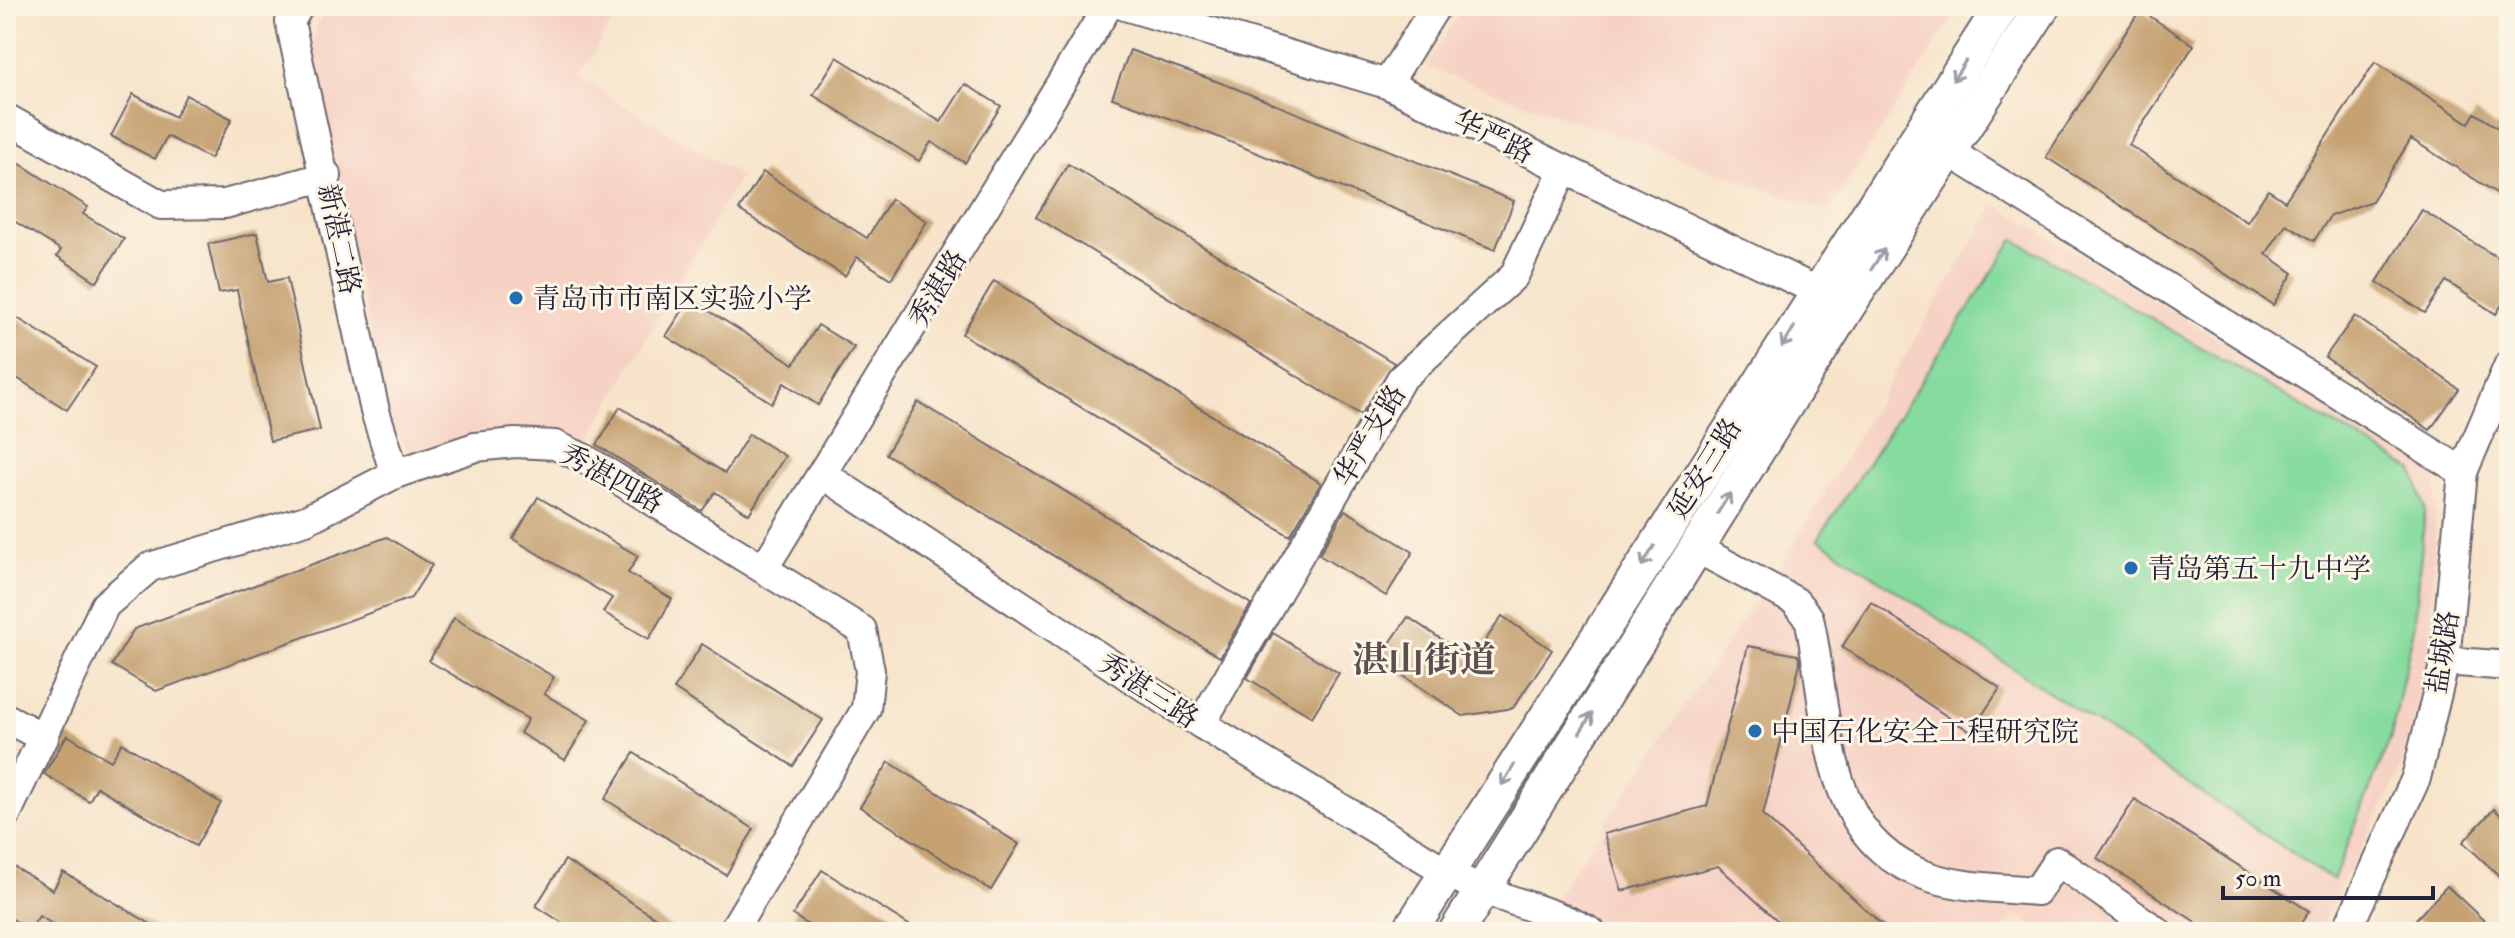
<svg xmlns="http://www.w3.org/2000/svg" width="2515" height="938" font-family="'IM FELL Double Pica','Noto Serif SC',serif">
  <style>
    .built { fill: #f6d2c4 }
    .grass { fill: #86db9e; stroke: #547e6c; stroke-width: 2 }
    .building { fill: #c6a273 }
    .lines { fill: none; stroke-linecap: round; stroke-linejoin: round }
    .minor-casing { stroke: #6d666d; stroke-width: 32 }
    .major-casing { stroke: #6d666d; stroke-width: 38 }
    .minor { stroke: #fff; stroke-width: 28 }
    .major { stroke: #fff; stroke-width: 34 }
    .oneway { stroke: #9c9ca7 }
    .poi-dot { fill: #1f6fb2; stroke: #fcf5e5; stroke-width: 3 }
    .labels { text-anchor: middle; stroke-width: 6; stroke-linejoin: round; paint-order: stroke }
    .street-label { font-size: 28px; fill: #22223b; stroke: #fcf5e5 }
    .poi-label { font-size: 28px; fill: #22223b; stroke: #fcf5e5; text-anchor: start }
    .district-label { font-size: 36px; font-weight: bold; fill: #5b4f4f; stroke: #fcf5e5 }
  </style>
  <rect width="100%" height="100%" fill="#fcf5e5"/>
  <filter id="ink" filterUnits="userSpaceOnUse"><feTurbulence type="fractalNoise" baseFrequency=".0125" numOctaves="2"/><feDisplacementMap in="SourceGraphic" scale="16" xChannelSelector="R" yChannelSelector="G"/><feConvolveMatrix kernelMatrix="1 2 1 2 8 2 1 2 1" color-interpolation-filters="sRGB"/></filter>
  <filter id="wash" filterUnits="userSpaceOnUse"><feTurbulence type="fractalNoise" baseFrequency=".006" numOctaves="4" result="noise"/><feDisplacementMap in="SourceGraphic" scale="32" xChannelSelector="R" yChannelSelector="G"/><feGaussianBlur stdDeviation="1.8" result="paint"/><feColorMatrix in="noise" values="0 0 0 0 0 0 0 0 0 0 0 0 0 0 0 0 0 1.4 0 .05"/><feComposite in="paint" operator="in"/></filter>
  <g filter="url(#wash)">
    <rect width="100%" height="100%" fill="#f7e4cb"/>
    <!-- built -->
    <g class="built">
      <polygon points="327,6 621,6 579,78 740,176 585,446 552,435 479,432 409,452 388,419 312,51 317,25"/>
      <polygon points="1463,6 1960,6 1829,212 1425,67"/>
      <polygon points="1995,204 2437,472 2430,651 2401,770 2318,932 2045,932 2015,914 2001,932 1532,932 1794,544"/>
    </g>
    <!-- grass -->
    <polygon class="grass" points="2014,239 2413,470 2425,510 2415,622 2391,737 2333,880 1818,539"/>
    <g id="blocks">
      <!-- building -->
      <g class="building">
        <polygon points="2140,10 2194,45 2129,145 2247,222 2268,190 2285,201 2375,62 2469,123 2475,113 2509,135 2509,201 2411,139 2372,201 2330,216 2314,241 2286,224 2266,254 2293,273 2273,305 2046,157"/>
        <polygon points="1130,50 1232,87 1514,201 1495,250 1191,126 1112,98"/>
        <polygon points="837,57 941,122 965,84 1001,106 965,163 931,142 919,161 813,95"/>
        <polygon points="133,94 175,117 186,95 232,119 210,159 167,136 155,159 111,136"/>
        <polygon points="6,155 88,207 83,214 124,239 97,282 57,256 61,250 6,216"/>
        <polygon points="1068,164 1394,363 1361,415 1036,217"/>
        <polygon points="763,172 867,238 891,199 927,221 891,279 857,257 845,276 739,210"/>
        <polygon points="2422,210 2509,265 2509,293 2496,314 2446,281 2425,313 2377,282"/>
        <polygon points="257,233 268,282 287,278 320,430 270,441 237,290 219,293 208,244"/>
        <polygon points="994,281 1321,483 1290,536 962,334"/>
        <polygon points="690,299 794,364 818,325 854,347 818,405 784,383 772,403 666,336"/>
        <polygon points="6,311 96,367 67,410 6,371"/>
        <polygon points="2355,316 2459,389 2430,430 2325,357"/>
        <polygon points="918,402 1251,604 1220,657 886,454"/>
        <polygon points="620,407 725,473 749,434 785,456 749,514 715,492 702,511 597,445"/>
        <polygon points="538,497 638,556 628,573 672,599 649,639 603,612 612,598 513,539"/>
        <polygon points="1345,510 1413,552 1386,596 1319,555"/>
        <polygon points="387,537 432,565 411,598 156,691 112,665 134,629"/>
        <polygon points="1871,602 2000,688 1971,732 1842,647"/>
        <polygon points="1502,616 1552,650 1513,708 1463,716 1379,659 1408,617 1472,660"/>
        <polygon points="454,618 554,677 544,694 589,720 565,760 520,733 528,719 429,661"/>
        <polygon points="1273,633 1339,673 1312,717 1247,678"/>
        <polygon points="702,644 823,720 793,766 674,689"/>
        <polygon points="1748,646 1798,655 1800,663 1763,815 1890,932 1790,932 1718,866 1622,891 1604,834 1707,806"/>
        <polygon points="67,735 111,761 122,743 221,803 196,846 97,787 89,801 44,774"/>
        <polygon points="634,753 754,829 726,875 605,799"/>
        <polygon points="889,762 1019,844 991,890 860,807"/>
        <polygon points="2135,799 2309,911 2295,932 2211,932 2097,858"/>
        <polygon points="2494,809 2509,823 2509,885 2463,842"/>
        <polygon points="565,860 678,932 577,932 536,906"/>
        <polygon points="6,862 53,890 63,872 164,932 66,932 39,916 30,930 6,915"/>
        <polygon points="822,870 920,932 819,932 793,915"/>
        <polygon points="2447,886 2496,932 2430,932 2416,919"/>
      </g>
    </g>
  </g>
  <g filter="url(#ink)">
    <use href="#blocks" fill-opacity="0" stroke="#6d666d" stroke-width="2"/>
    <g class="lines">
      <defs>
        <g id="minor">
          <polyline points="299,6 290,22 375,411 395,474"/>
          <polyline points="1125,6 1387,84 1836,300"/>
          <polyline points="1387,84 1436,6"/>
          <polyline points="6,118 161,205 225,204 327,176"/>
          <polyline points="1948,151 2463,472"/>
          <path d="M824 475 1201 724 1447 872C1495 900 1543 906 1591 932"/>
          <path d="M1696 548 1795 601 1809 618C1830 711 1818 843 1933 878 1966 888 2002 888 2037 891L2057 861 2158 932"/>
          <polyline points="764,568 1108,6"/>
          <polyline points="2445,661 2509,666"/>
          <polyline points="6,718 44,738"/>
          <polyline points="1201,724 1401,379 1514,276 1564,169"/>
          <polyline points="6,815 105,605 150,567 306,520 395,474 475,447 515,443 555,445 585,459 862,630 870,671 866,709 732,932"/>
          <polyline points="2346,932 2416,778 2445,661 2463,472 2509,364"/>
        </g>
        <g id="major">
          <polyline points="1409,932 2002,6"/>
          <polyline points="1456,932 1847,307 2043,6"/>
        </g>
      </defs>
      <!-- minor casing -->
      <use href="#minor" class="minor-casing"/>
      <!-- major casing -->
      <use href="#major" class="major-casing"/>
      <!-- minor -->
      <use href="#minor" class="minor"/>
      <!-- major -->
      <use href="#major" class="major"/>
    </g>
    <!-- one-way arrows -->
    <defs><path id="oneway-shaft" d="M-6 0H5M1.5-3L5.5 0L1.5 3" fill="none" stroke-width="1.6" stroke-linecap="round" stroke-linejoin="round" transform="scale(2)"/></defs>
    <g class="oneway">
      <use href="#oneway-shaft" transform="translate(1959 71) rotate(123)"/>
      <use href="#oneway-shaft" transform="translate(1878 259) rotate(-57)"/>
      <use href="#oneway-shaft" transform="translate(1788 337) rotate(122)"/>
      <use href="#oneway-shaft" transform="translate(1724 503) rotate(-58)"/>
      <use href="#oneway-shaft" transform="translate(1648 556) rotate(122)"/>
      <use href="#oneway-shaft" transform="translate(1586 723) rotate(-58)"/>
      <use href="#oneway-shaft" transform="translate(1508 775) rotate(122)"/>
    </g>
  </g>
  <!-- markers -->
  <g class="poi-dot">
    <circle cx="516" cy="298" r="8"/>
    <circle cx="2131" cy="568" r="8"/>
    <circle cx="1755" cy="731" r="8"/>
  </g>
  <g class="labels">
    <!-- street labels -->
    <g class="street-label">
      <text transform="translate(1494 136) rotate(26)" y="10">华严路</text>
      <text transform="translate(340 239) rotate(78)" y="10">新湛二路</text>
      <text transform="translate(937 288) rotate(-59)" y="10">秀湛路</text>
      <text transform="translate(1369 435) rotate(-59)" y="10">华严支路</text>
      <text transform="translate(1704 468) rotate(-58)" y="10">延安三路</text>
      <text transform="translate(612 478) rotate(29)" y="10">秀湛四路</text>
      <text transform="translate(2442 652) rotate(-81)" y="10">盐城路</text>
      <text transform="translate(1149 690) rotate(33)" y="10">秀湛三路</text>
    </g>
    <!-- poi labels -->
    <g class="poi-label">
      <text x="532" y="308">青岛市市南区实验小学</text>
      <text x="2147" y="578">青岛第五十九中学</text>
      <text x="1771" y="741">中国石化安全工程研究院</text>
    </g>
    <!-- district labels -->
    <g class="district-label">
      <text x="1424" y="672">湛山街道</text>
    </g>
  </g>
  <!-- margin -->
  <rect width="2515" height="938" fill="none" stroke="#fcf5e5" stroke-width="32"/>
  <!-- scale -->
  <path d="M2223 886v12h210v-12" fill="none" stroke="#22223b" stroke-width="4"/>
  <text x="2235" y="886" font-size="24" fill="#22223b" stroke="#fcf5e5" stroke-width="6" paint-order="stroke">50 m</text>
</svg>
